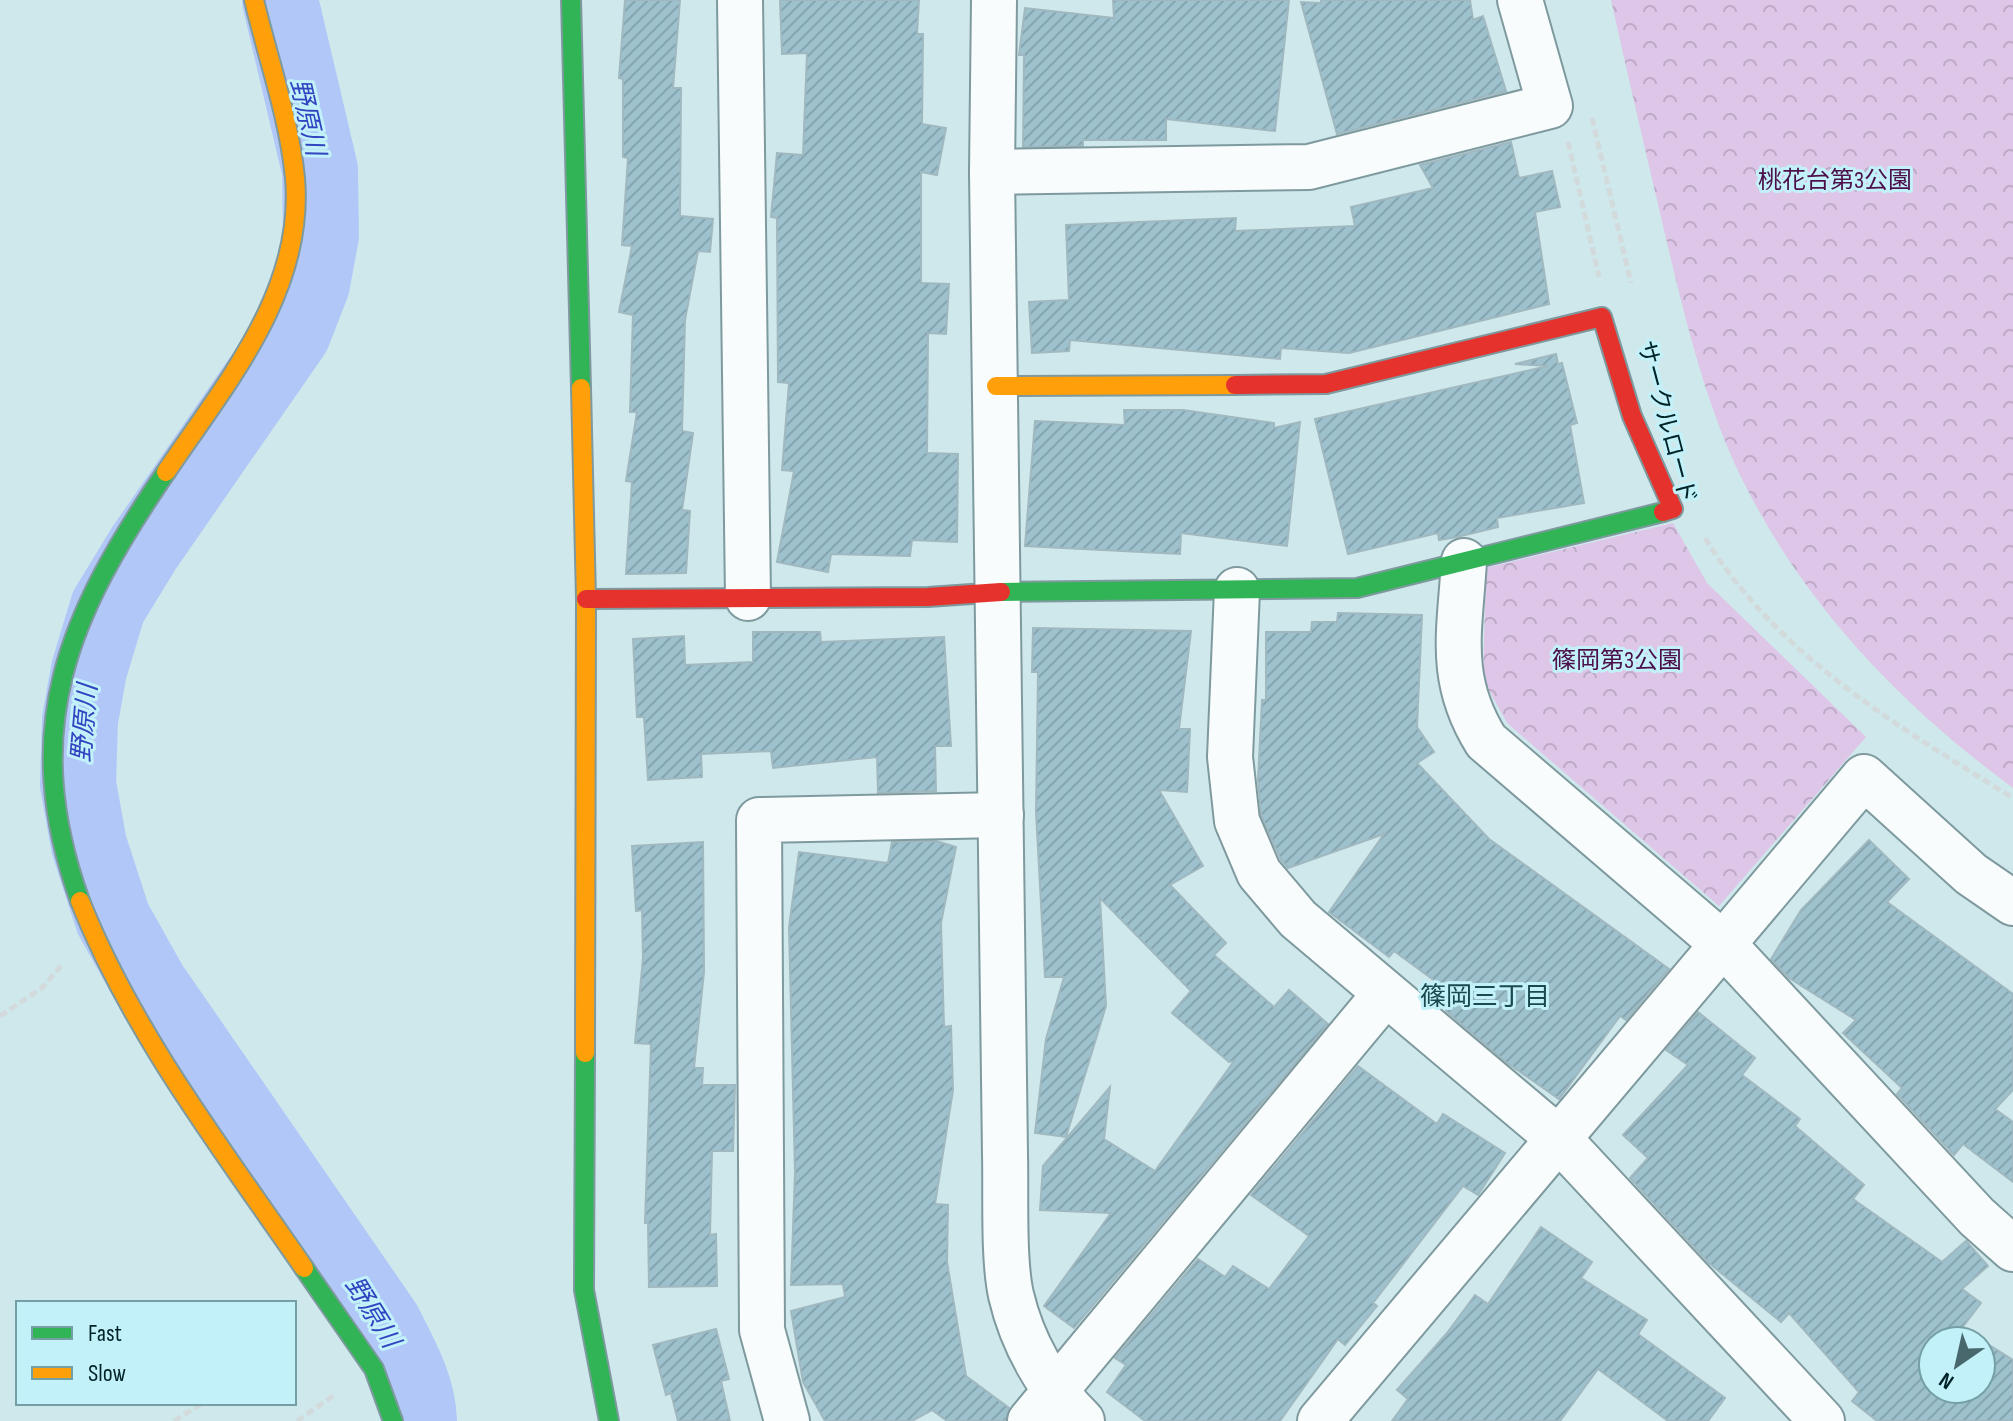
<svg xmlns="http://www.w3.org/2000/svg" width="2013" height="1421" font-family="'Sofia Sans Condensed','Noto Sans JP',sans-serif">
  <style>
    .park { fill: url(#park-crowns) }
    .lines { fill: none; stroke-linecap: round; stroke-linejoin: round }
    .river { stroke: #b0c7f7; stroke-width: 76 }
    .building { fill: url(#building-hatch); stroke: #a0b8bf; stroke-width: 2; fill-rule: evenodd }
    .street-casing { stroke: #7e9a9f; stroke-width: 48 }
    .fast-casing { stroke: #7e9a9f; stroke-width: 22 }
    .slow-casing { stroke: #7e9a9f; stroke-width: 22 }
    .jam-casing { stroke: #7e9a9f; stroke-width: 22 }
    .path { stroke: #d2dadb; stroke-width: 5; stroke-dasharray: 8 4; stroke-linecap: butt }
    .street { stroke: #f8fcfc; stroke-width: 44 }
    .fast { stroke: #30b455; stroke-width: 18 }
    .slow { stroke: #ff9f0a; stroke-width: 18 }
    .jam { stroke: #e5322d; stroke-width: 18 }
    .labels { text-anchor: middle; stroke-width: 6; stroke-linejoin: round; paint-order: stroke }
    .park-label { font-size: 24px; fill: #4c0f49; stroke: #c2f1f9 }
    .street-label { font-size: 24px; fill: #002328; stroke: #c2f1f9 }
    .water-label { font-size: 26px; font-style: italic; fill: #3245c0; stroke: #c2f1f9 }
    .neighbourhood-label { font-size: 26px; fill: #1c484f; stroke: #c2f1f9 }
  </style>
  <defs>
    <pattern id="park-crowns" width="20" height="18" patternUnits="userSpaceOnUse" patternTransform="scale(2)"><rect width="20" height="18" fill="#ddc6e7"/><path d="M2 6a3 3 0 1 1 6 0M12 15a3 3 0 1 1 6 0" fill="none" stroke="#bcaac6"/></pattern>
    <pattern id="building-hatch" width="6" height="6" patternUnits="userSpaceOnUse" patternTransform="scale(2)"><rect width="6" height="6" fill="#9dc1cd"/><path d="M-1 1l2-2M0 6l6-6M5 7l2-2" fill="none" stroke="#85a6b0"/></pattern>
  </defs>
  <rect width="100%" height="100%" fill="#cfe8ec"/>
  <!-- park -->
  <g class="park">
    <path d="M1611 0H2013V788C1901 705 1807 608 1744 483 1705 405 1684 314 1664 230 1646 153 1628 77 1611 0Z"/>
    <polygon points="1673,523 1707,583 1866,737 1719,906 1507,723 1483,679 1486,568"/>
  </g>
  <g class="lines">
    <!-- river -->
    <path class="river" d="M280 0 320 170 321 235 312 284 293 333 144 548 108 607 89 670 80 720 78 784 89 845 113 919 150 985 384 1324C399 1354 418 1386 419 1421"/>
  </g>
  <!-- building -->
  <g class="building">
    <polygon points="625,0 680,0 673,88 681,88 680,216 713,219 710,252 698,251 685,320 682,431 693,433 682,510 690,511 686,573 626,574 632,482 626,481 637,412 630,412 633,315 619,312 632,246 622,245 628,158 623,157 623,79 619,78"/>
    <polygon points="780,0 919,0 917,34 923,34 922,124 946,128 937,175 921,172 921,283 949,284 946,334 928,333 927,453 958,454 957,542 912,540 910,556 831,554 828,572 777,562 794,471 782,470 789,383 778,382 777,218 771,217 777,153 803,155 807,53 782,54"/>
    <polygon points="1113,0 1289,0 1275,131 1166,119 1166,140 1083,140 1083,146 1023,147 1024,55 1019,55 1025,8 1114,18"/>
    <polygon points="1321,0 1470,0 1473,20 1483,16 1506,91 1337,134 1301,2 1321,3"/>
    <polygon points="1511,142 1519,178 1552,171 1560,207 1535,212 1549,304 1349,353 1281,348 1280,359 1070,340 1069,351 1032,353 1029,302 1069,300 1066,225 1236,218 1235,231 1355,226 1351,207 1433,188 1420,165"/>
    <polygon points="1556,354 1558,364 1562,363 1577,423 1570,425 1584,503 1497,518 1498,527 1457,537 1439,540 1438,533 1348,554 1315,419 1548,366 1515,364"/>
    <polygon points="1124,410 1183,410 1274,423 1274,428 1300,422 1287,546 1181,533 1180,554 1025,546 1035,421 1125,425"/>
    <polygon points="1338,613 1422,615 1417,727 1434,752 1417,763 1489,839 1669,969 1626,1020 1620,1016 1559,1099 1506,1062 1446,1011 1458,998 1394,951 1389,957 1329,912 1384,834 1288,868 1281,860 1261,815 1258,780 1262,700 1266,700 1266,632 1311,632 1312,622 1337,622"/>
    <polygon points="1033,628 1191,631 1179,729 1190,729 1187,792 1159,790 1203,866 1170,885 1226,943 1214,955 1274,1007 1289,990 1328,1024 1074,1328 1044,1306 1111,1213 1040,1210 1043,1166 1110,1087 1104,1139 1155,1171 1234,1061 1229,1062 1172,1013 1191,991 1100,898 1106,1006 1066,1137 1035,1133 1046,1039 1064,977 1045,977 1036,812 1038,672 1032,672"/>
    <polygon points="753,632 820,632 821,642 944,637 951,746 935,746 936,791 878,793 877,757 773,768 771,751 701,754 702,777 648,780 644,717 637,717 633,639 684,636 685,665 753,662"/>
    <polygon points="1869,840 1909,879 1887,902 2013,994 2013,1090 1995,1109 2013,1122 2013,1182 1963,1144 1954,1155 1897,1094 1902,1088 1843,1033 1856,1020 1789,978 1771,959 1801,910"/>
    <polygon points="936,841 956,847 941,923 944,1027 951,1026 953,1090 935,1204 948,1205 947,1262 966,1376 1009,1408 1006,1421 947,1421 932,1410 912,1421 825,1421 803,1382 791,1311 845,1297 843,1284 791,1285 795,1172 789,927 799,852 888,863 892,842"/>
    <polygon points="703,842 704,972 694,1068 703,1068 702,1085 735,1085 733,1151 712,1151 710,1235 716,1234 717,1286 649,1287 648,1223 645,1223 651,1044 635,1043 643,958 642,910 636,911 632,846"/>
    <path d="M1698 1012 1755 1058 1742 1075 1800 1119 1795 1126 1864 1185 1853 1199 1942 1262 1966 1241 1988 1266 1962 1289 1981 1303 1962 1328 2013 1360V1421H1877L1852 1401 1859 1392 1789 1313 1781 1322 1709 1263 1630 1178 1648 1158 1623 1135 1688 1065 1666 1050ZM1933 1341H1981V1389H1933Z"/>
    <polygon points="1358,1066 1437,1124 1443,1114 1505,1153 1478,1195 1463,1186 1373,1303 1377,1306 1345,1345 1338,1339 1280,1421 1145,1421 1107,1392 1126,1365 1115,1358 1198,1259 1225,1277 1233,1266 1269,1289 1309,1236 1251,1195"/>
    <polygon points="1541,1227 1592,1262 1581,1278 1647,1320 1638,1334 1725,1398 1708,1421 1668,1421 1598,1369 1560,1421 1392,1421 1408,1399 1397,1390 1447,1333 1475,1295 1488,1304"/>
    <polygon points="716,1329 729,1379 721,1381 730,1421 678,1421 671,1393 666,1395 653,1345"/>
  </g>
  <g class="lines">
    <defs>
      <g id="street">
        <polyline points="740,0 748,598"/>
        <path d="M994 0 992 172 1005 1154C1006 1193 1003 1259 1011 1295 1022 1342 1047 1387 1082 1421"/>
        <polyline points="992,172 1309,167 1550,106 1520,0"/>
        <path d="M1464 561C1460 631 1447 678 1486 741L1724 945 1977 1217 2013 1249"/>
        <polyline points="1237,590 1230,757 1237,821 1259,873 1298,919 1559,1139 1822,1421"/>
        <polyline points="787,1421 762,1330 759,820 1001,815"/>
        <polyline points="1030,1421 1385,994"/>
        <polyline points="1320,1421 1864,777 1971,874 2013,903"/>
      </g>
      <g id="fast">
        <polyline points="571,0 581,388"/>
        <polyline points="1001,592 1357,588 1663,512"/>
        <path d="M80 901C18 728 68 616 166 472"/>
        <polyline points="585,1053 584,1290 609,1421"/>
        <polyline points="304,1268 374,1369 393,1421"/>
      </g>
      <g id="slow">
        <polyline points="996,386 1235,385"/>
        <polyline points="581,388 586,599 585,1053"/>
        <path d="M166 472C226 383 305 291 295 178 289 117 268 59 254 0"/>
        <path d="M80 901C133 1034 223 1150 304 1268"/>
      </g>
      <g id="jam">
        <polyline points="1235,385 1326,384 1602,317 1632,416 1673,509 1663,512"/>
        <polyline points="586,599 928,597 1001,592"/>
      </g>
    </defs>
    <!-- street casing -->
    <use href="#street" class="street-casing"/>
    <!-- fast casing -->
    <use href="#fast" class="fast-casing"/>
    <!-- slow casing -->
    <use href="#slow" class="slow-casing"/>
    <!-- jam casing -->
    <use href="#jam" class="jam-casing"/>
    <!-- path -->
    <g class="path">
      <polyline points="1592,118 1631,283"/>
      <polyline points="1568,142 1599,277"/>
      <path d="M1705 538C1779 657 1896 725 2013 798"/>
      <polyline points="0,1016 42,988 61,966"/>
      <polyline points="174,1421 203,1403"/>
      <polyline points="297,1421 336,1394"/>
    </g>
    <!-- street -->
    <use href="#street" class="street"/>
    <!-- fast -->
    <use href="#fast" class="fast"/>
    <!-- slow -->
    <use href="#slow" class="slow"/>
    <!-- jam -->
    <use href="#jam" class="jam"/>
  </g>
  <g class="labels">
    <!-- park labels -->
    <g class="park-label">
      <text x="1835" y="188">桃花台第3公園</text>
      <text x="1617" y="668">篠岡第3公園</text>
    </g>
    <!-- street labels -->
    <g class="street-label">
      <text transform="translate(1667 422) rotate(75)" y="8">サークルロード</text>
    </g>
    <!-- water labels -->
    <g class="water-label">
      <text transform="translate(308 117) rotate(77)" y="9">野原川</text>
      <text transform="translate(84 723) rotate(-85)" y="9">野原川</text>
      <text transform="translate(373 1312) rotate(58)" y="9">野原川</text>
    </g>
    <!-- neighbourhood labels -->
    <g class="neighbourhood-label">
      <text x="1485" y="1005">篠岡三丁目</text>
    </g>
  </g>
  <!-- legend -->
  <rect x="16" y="1301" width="280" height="104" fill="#c2f1f9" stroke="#749fa5" stroke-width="2"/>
  <rect x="32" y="1327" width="40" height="12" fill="#30b455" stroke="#749fa5" stroke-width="2"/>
  <text x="88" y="1341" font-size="24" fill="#002328">Fast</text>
  <rect x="32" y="1367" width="40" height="12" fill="#ff9f0a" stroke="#749fa5" stroke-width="2"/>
  <text x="88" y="1381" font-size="24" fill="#002328">Slow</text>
  <!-- north arrow -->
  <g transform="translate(1957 1365) rotate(214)"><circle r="38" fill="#c2f1f9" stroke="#749fa5" stroke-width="2"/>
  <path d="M0-6L14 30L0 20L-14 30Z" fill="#48686d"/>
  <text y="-12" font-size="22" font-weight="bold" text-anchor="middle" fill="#002328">N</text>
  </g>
</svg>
